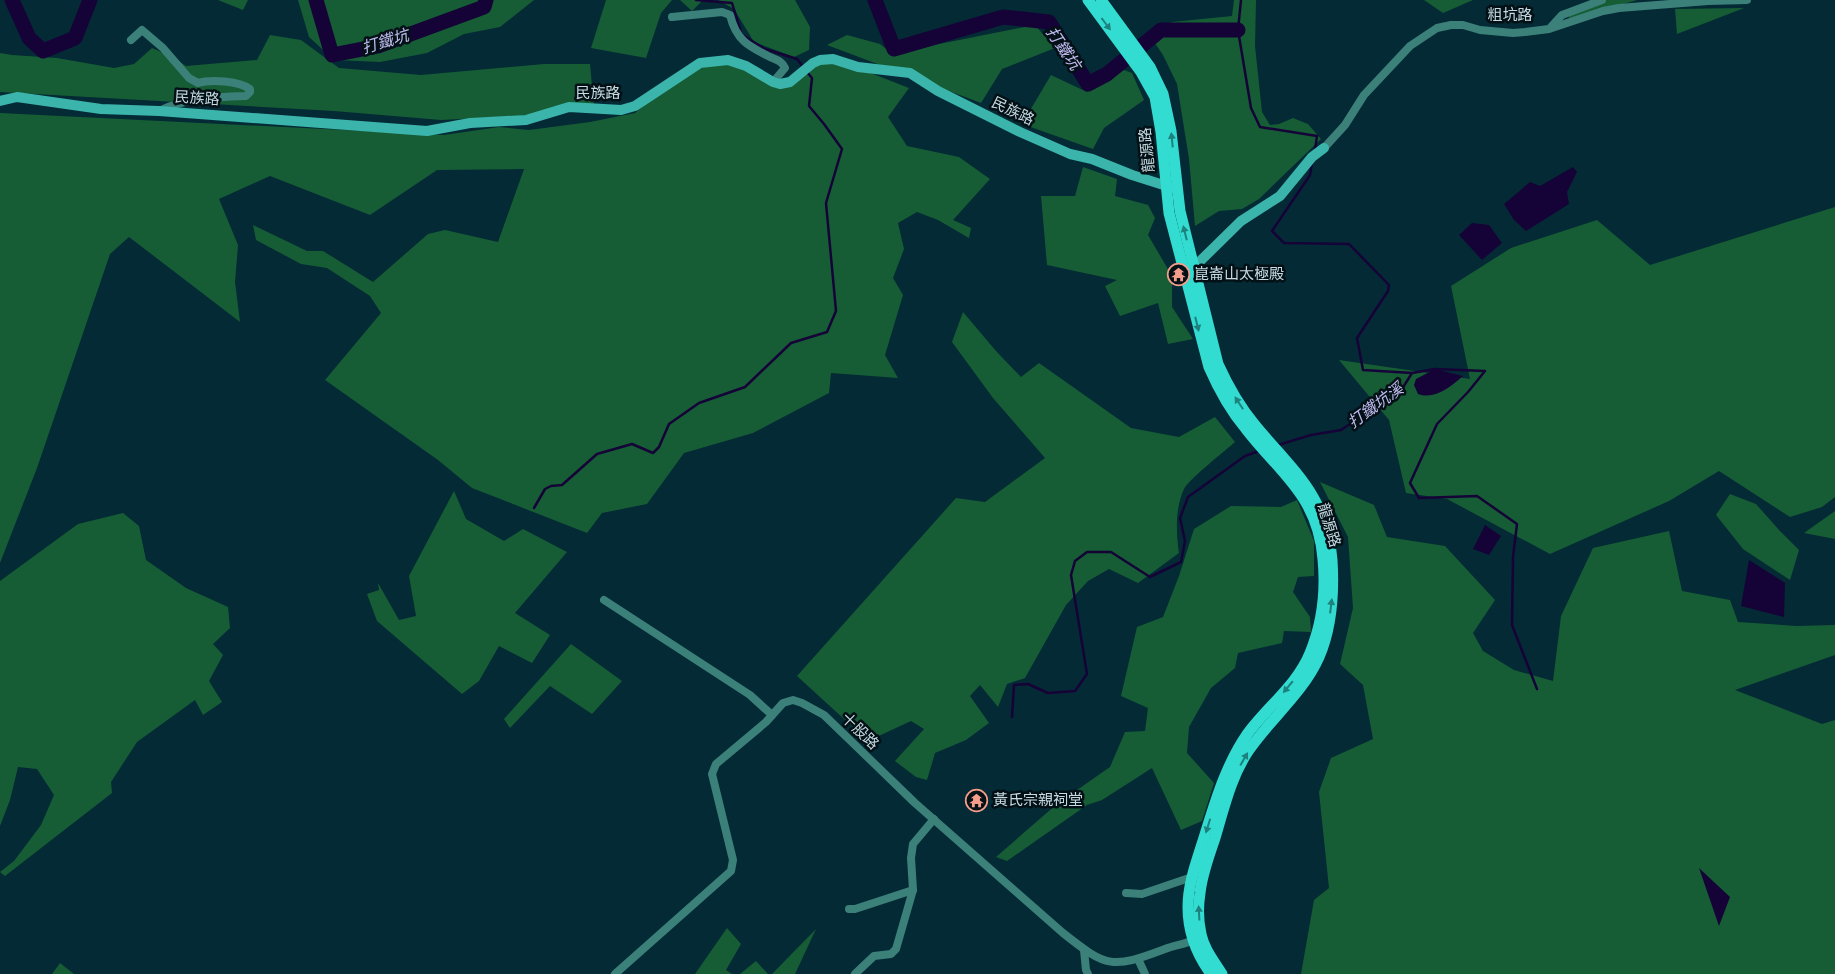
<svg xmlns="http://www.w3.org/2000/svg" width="1835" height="974" font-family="Montserrat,'Noto Sans TC',sans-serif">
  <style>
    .forest { fill: #165d35 }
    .water { fill: #150338 }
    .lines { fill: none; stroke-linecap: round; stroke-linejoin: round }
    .stream { stroke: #150338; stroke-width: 2.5 }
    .river { stroke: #150338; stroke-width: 15 }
    .street { stroke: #3c807a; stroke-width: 8 }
    .secondary { stroke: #3bb4ab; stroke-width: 10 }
    .primary { stroke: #32dcd1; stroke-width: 11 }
    .oneway { fill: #1d817d }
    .labels { text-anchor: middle; stroke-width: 5; stroke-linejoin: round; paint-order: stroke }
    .street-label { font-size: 15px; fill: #c7dae2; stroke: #031116 }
    .poi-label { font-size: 15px; fill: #c7dae2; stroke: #031116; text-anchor: start }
    .water-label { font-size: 16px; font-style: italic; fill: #c1bbf0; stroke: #031116 }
  </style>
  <rect width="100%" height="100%" fill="#042a35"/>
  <!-- forest -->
  <g class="forest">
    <polygon points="218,0 248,0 243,10"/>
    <polygon points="298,0 534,0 500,27 464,34 427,53 380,62 334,60 309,37"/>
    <polygon points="606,0 672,0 661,13 646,58 591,48"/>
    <polygon points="680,0 703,0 692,11"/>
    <polygon points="718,0 795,0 810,27 809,50 794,57 754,42 734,9"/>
    <polygon points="1234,0 1256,0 1255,46 1262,112 1270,125 1279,124 1293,118 1308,124 1321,139 1259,199 1242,209 1219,211 1195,226 1189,159 1177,84 1163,55 1148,33 1172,22 1232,16"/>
    <polygon points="1424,0 1473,0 1443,13"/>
    <polygon points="1607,0 1637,0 1574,19 1569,18 1569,13"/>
    <polygon points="1744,8 1677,34 1675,9"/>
    <polygon points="1035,25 1055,48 1002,69 981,103 827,45 847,35 880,44 895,56 939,44"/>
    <polygon points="270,35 301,40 339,68 421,75 544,64 590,64 594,108 519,116 441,120 334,111 0,92 0,53 12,55 57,58 114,68 134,64 152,48 171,56 186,66 257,60"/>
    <polygon points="829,61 850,65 909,88 888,117 907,146 959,157 990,179 953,220 971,228 969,238 938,220 917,212 898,223 904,249 893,278 903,295 885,355 898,378 831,373 829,393 753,433 684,453 647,504 602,513 587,533 472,488 438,460 325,380 381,313 370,296 327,268 301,264 256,240 253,225 307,251 323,251 373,282 428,234 445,230 498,242 524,169 437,170 370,215 270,176 219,199 238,245 235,282 240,322 129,237 110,254 37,468 0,563 0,113 444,135 499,127 529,130 590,122 635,113 671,84 699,68 727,63 781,84 811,64"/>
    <polygon points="1124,70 1132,73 1144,100 1104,128 1093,149 1022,124 1051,75 1087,92"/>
    <polygon points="1083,167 1117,179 1115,196 1148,205 1155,218 1148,235 1172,276 1172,307 1193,339 1168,344 1158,303 1120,316 1105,286 1117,280 1047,265 1041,196 1075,196"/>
    <polygon points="1835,207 1835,497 1822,507 1790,517 1719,471 1669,501 1550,554 1447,499 1406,493 1389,420 1339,360 1470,379 1451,286 1511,248 1597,220 1650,265"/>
    <path d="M963 312 996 351 1021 377 1039 363 1131 428 1179 437 1215 417 1235 442C1226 450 1188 480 1184 489 1175 508 1176 533 1179 553L1138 583 1109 569 1088 581 1066 605 1025 678 1007 684 998 707 980 685 970 696 989 723 966 740 935 753 927 780 916 777 895 761 924 729 911 721 868 741 797 676 956 498 985 502 1045 458 993 398 952 342Z"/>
    <polygon points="1320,482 1374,505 1387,537 1445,546 1495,600 1473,633 1483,651 1514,670 1553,681 1561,616 1593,548 1669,531 1682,591 1730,600 1738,622 1797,626 1835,625 1835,655 1735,690 1822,724 1835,720 1835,974 1301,974 1314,900 1329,888 1319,792 1331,758 1373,739 1363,685 1340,664 1353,608 1348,537"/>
    <polygon points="454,491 466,519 504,541 523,529 567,552 515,613 550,635 532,663 499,646 479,681 462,694 377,621 367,594 379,590 378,583 399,620 416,616 409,576"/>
    <polygon points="1730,494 1756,504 1779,530 1799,550 1790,580 1743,549 1716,515"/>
    <polygon points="1297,500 1314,541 1314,576 1298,577 1293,592 1310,617 1311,632 1284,631 1282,643 1238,653 1235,668 1211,688 1189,727 1187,753 1214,783 1202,821 1181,830 1152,768 1102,800 1087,805 1007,861 996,857 1057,804 1110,767 1125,732 1145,731 1148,708 1121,696 1137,627 1163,617 1179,576 1194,529 1231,506 1281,507"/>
    <polygon points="1835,511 1835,539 1804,533"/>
    <polygon points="123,513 139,526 146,560 186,588 228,607 230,628 213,644 223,655 209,681 222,702 203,715 195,700 137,742 111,782 112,793 5,876 0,872 14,861 41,825 54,795 37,769 18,767 10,800 0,826 0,581 78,524"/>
    <polygon points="571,644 622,681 592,714 550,686 510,728 504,719"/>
    <polygon points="727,928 741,944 726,970 732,974 695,974"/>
    <polygon points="816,929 795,974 772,974"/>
    <polygon points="756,961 768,974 740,974"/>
    <polygon points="60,963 74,974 52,974"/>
  </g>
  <!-- water -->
  <g class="water">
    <polygon points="1573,167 1577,172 1567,192 1569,204 1526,231 1514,220 1504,204 1530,182 1540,186"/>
    <polygon points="1472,223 1489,225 1502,243 1482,260 1459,235"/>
    <path d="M1435 369 1463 376C1450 387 1435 400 1418 394L1414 385 1416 379Z"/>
    <polygon points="1485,525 1501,536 1489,555 1473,549"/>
    <polygon points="1749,560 1785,583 1784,617 1741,606"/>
    <polygon points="1699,868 1730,897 1719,926"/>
  </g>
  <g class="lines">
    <!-- stream -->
    <g class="stream">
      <polyline points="696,0 732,3 741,32"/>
      <polyline points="1241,0 1238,30 1251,108 1260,127 1317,136 1315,150"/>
      <polyline points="744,36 765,49 797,59 804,68"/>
      <polyline points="1412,373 1435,369 1485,371 1468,392 1437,424 1410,483 1419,498 1477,496 1517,524 1513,557 1512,625 1537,689"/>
      <polyline points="1278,445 1311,435 1341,430 1402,389 1412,373 1363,370 1357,338 1388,291 1389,285 1349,244 1284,243 1272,231 1310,175 1312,163"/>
      <polyline points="534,508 545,489 551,486 562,485 597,454 632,444 653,453 659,447 669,424 699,403 745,387 791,343 827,332 836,311 826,203 842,149 824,124 809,106 812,78 807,72"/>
      <polyline points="1012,717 1014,685 1028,684 1048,693 1075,691 1087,674 1071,575 1075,561 1087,552 1111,552 1150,577 1181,562 1185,541 1180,518 1188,497 1245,456 1259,451"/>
    </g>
    <!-- river -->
    <g class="river">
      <polyline points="12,0 29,38 43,51 75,38 90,0"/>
      <polyline points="316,0 332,55 378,46 484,7 486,0"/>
      <polyline points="875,0 894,49 1003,17 1049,22 1088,84 1107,74 1161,30 1238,30"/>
    </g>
    <!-- street -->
    <g class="street">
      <path d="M672 17 722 12 730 15C736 40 748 46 770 57 777 60 782 61 785 68L773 82"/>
      <polyline points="1551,27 1562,15 1602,0"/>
      <path d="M131 40 142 30 163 48 189 78 198 83C211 79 239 81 250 89V92L246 96C218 97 185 98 159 111"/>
      <polyline points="1324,148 1345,125 1364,95 1410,46 1437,28 1451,25 1463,25 1480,30 1513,33 1525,32 1549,29 1603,11 1619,8 1708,1 1747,0"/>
      <polyline points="604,600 750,695 772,715"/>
      <polyline points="1126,893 1142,894 1192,877"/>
      <polyline points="849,909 855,909 913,890"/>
      <polyline points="1084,950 1086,970 1088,974"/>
      <polyline points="1138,959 1145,974"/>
      <path d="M615 974 731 871 733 860 712 774 716 764 766 722 783 703 793 700 802 703 824 715 915 803 1063 933C1107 968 1112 969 1165 949 1175 945 1188 944 1198 938"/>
      <polyline points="855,974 874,956 891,954 896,949 913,890 911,858 913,844 934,819"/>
    </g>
    <!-- secondary -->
    <g class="secondary">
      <polyline points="0,101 17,97 101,109 159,111 427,131 470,123 526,120 569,107 621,110 635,106 700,63 728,60 746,66 773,82 780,84 790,82 813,63 820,60 833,59 858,67 910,73 938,91 1020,132 1070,154 1092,159 1132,175 1173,188"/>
      <polyline points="1189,272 1241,221 1280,196 1312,157 1324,148"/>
    </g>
    <!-- primary -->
    <g class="primary">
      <path d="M1088 0 1141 72 1155 97 1161 132 1169 213 1209 367C1219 390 1230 410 1246 429 1281 474 1318 496 1323 559 1326 590 1322 624 1310 653 1297 685 1268 706 1248 733 1225 766 1215 803 1203 841 1196 863 1188 884 1188 907 1188 931 1197 955 1211 974"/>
      <path d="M1101 0 1150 67 1163 94 1171 131 1180 211 1218 364C1228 386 1239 406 1255 425 1293 471 1327 496 1332 560 1334 592 1332 627 1319 657 1303 693 1271 718 1249 750 1231 776 1224 808 1215 838 1209 856 1202 874 1200 893 1198 906 1198 921 1201 934 1204 949 1214 961 1222 974"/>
    </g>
  </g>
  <!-- one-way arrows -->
  <defs><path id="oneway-solid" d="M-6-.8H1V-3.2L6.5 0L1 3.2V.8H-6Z" transform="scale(1.25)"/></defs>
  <g class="oneway">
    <use href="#oneway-solid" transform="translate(1106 24) rotate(53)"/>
    <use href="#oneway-solid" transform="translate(1172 140) rotate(-96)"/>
    <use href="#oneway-solid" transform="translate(1185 233) rotate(-104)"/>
    <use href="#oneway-solid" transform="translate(1197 324) rotate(76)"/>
    <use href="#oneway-solid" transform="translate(1239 403) rotate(-123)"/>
    <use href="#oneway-solid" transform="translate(1331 606) rotate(-83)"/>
    <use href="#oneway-solid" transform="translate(1288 687) rotate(130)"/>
    <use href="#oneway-solid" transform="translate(1244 759) rotate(-60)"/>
    <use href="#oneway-solid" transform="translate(1208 826) rotate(107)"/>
    <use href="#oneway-solid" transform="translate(1199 913) rotate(-93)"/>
  </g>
  <!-- icons -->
  <defs>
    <symbol id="temple-ring" viewBox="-11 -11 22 22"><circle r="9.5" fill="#031116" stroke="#f49d8b" stroke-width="1.5"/><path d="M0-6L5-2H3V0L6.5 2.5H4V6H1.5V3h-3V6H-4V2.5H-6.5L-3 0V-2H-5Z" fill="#f49d8b"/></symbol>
  </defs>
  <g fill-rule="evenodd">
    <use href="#temple-ring" x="1166" y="262" width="25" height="25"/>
    <use href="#temple-ring" x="964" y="788" width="25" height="25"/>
  </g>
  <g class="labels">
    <!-- street labels -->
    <g class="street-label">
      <text x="1510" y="20">粗坑路</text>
      <text x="598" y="98">民族路</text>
      <text transform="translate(197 98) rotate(4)" y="5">民族路</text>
      <text transform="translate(1013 111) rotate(26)" y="5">民族路</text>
      <text transform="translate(1147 150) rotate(-95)" y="5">龍源路</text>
      <text transform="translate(1329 525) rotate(73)" y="5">龍源路</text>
      <text transform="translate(860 731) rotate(44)" y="5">十股路</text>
    </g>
    <!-- poi labels -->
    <g class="poi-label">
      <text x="1194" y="279">崑崙山太極殿</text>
      <text x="993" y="805">黃氏宗親祠堂</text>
    </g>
    <!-- water labels -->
    <g class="water-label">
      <text transform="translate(385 41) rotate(-17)" y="6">打鐵坑</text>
      <text transform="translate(1064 48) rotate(56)" y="6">打鐵坑</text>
      <text transform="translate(1375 405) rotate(-36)" y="6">打鐵坑溪</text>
    </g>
  </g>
</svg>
